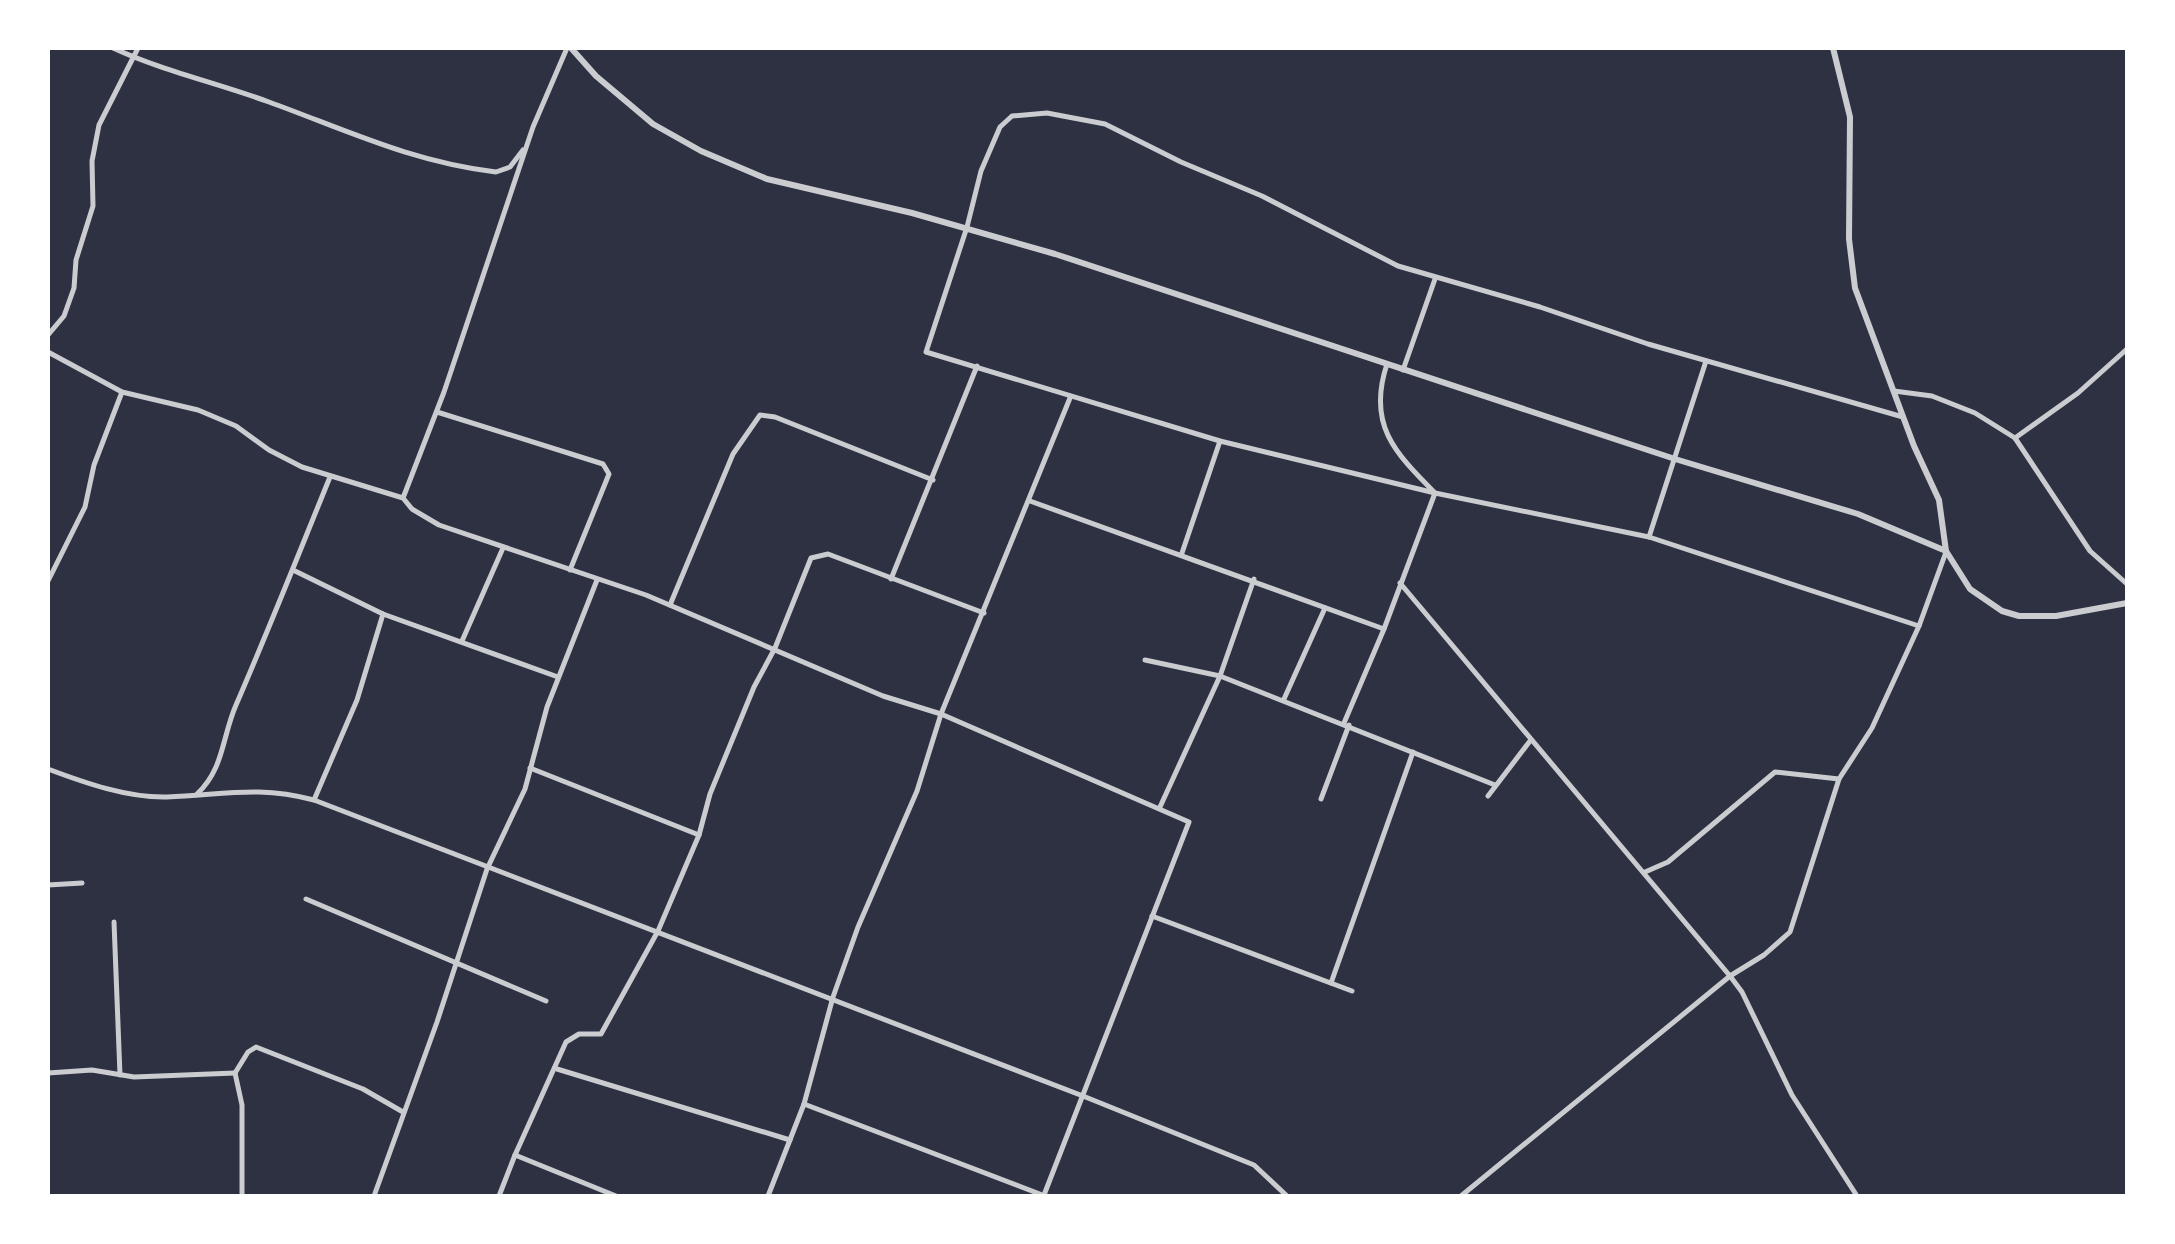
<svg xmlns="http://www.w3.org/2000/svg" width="2175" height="1244" font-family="'Noto Sans',sans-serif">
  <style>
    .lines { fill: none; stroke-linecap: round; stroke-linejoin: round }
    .minor { stroke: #caccd0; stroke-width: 5 }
    .tertiary { stroke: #caccd0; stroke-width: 6 }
  </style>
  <rect width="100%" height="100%" fill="#2d3142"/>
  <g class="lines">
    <!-- minor -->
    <g class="minor">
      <path d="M113 48C163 71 217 83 269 102 346 130 412 162 496 172L510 167 523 150"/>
      <polyline points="48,335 64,316 74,288 76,260 93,206 92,161 99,125 138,48"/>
      <polyline points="48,352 122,392 198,410 236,426 269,450 302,467 403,498 412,509 439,525 646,595 883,696 941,714 1189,822 1044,1195"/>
      <polyline points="1403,370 1435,279"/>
      <polyline points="1894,391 1932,396 1975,413 2015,438 2090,551 2127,584"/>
      <polyline points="437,412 603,464 609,474 570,570"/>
      <polyline points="1903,417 1648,344 1540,307 1398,266 1262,196 1181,162 1105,124 1047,113 1012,116 1000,127 981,171 967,227 926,352 1220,441 1435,493 1649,537 1919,626 1946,552"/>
      <polyline points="2015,438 2078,393 2127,349"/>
      <polyline points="403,498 444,392 533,127 567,48"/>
      <polyline points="1030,501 1384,629"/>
      <polyline points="1649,537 1706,361"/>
      <polyline points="1182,553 1220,441"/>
      <polyline points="295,571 383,614 558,677"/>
      <polyline points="891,579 977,366"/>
      <polyline points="48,581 85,507 94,465 122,392"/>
      <polyline points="1400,583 1730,976 1742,992 1792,1095 1857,1196"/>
      <polyline points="670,605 733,454 760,415 775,417 933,480"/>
      <polyline points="462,641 503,548"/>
      <polyline points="1145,660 1220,676 1495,785"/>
      <polyline points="1284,699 1325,608"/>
      <path d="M1344 723 1384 629 1435 493C1394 452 1367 424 1387 364"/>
      <polyline points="530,768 699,835"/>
      <path d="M48 769C85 783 128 798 167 797 224 795 257 785 314 800L1083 1096 1254 1165 1287 1196"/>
      <path d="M197 794C224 769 222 737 236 705 269 629 299 553 330 477"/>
      <polyline points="1488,796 1530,741"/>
      <polyline points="1321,799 1349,725"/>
      <polyline points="314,800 357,700 383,614"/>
      <polyline points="1160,807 1220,676 1254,579"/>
      <polyline points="1645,872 1668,862 1775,772 1839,779"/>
      <polyline points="48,885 82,883"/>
      <polyline points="306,899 546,1001"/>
      <polyline points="1152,916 1352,991"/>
      <polyline points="114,922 120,1075"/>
      <polyline points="1331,983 1413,752"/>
      <polyline points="557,1069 790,1140"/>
      <polyline points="48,1073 92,1070 134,1077 235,1073"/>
      <polyline points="235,1073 248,1052 256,1047 363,1089 403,1112"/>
      <polyline points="235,1073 242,1105 242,1196"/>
      <polyline points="804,1104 1045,1196"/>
      <polyline points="374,1196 437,1022 487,869 525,789 547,707 597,580"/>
      <polyline points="499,1196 515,1155"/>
      <polyline points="616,1196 515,1155 566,1042 579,1034 601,1034 658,931 699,835 710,794 754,687 775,648 811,558 828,554 984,613"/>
      <polyline points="768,1196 804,1104 833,997 858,927 917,791 941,714 1070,398"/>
      <polyline points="1461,1196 1730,976 1764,955 1790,932 1839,779 1872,728 1919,626"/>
    </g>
    <!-- tertiary -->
    <g class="tertiary">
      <polyline points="571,48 596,76 653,124 701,151 767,179 912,213 1055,254 1675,459 1858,514 1946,551"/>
      <polyline points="1833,48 1850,117 1849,239 1855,288 1914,446 1939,500 1946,551 1970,589 2002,611 2019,616 2056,616 2127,603"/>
    </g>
  </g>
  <!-- border -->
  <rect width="2175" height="1244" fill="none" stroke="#ffffff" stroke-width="100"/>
</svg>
